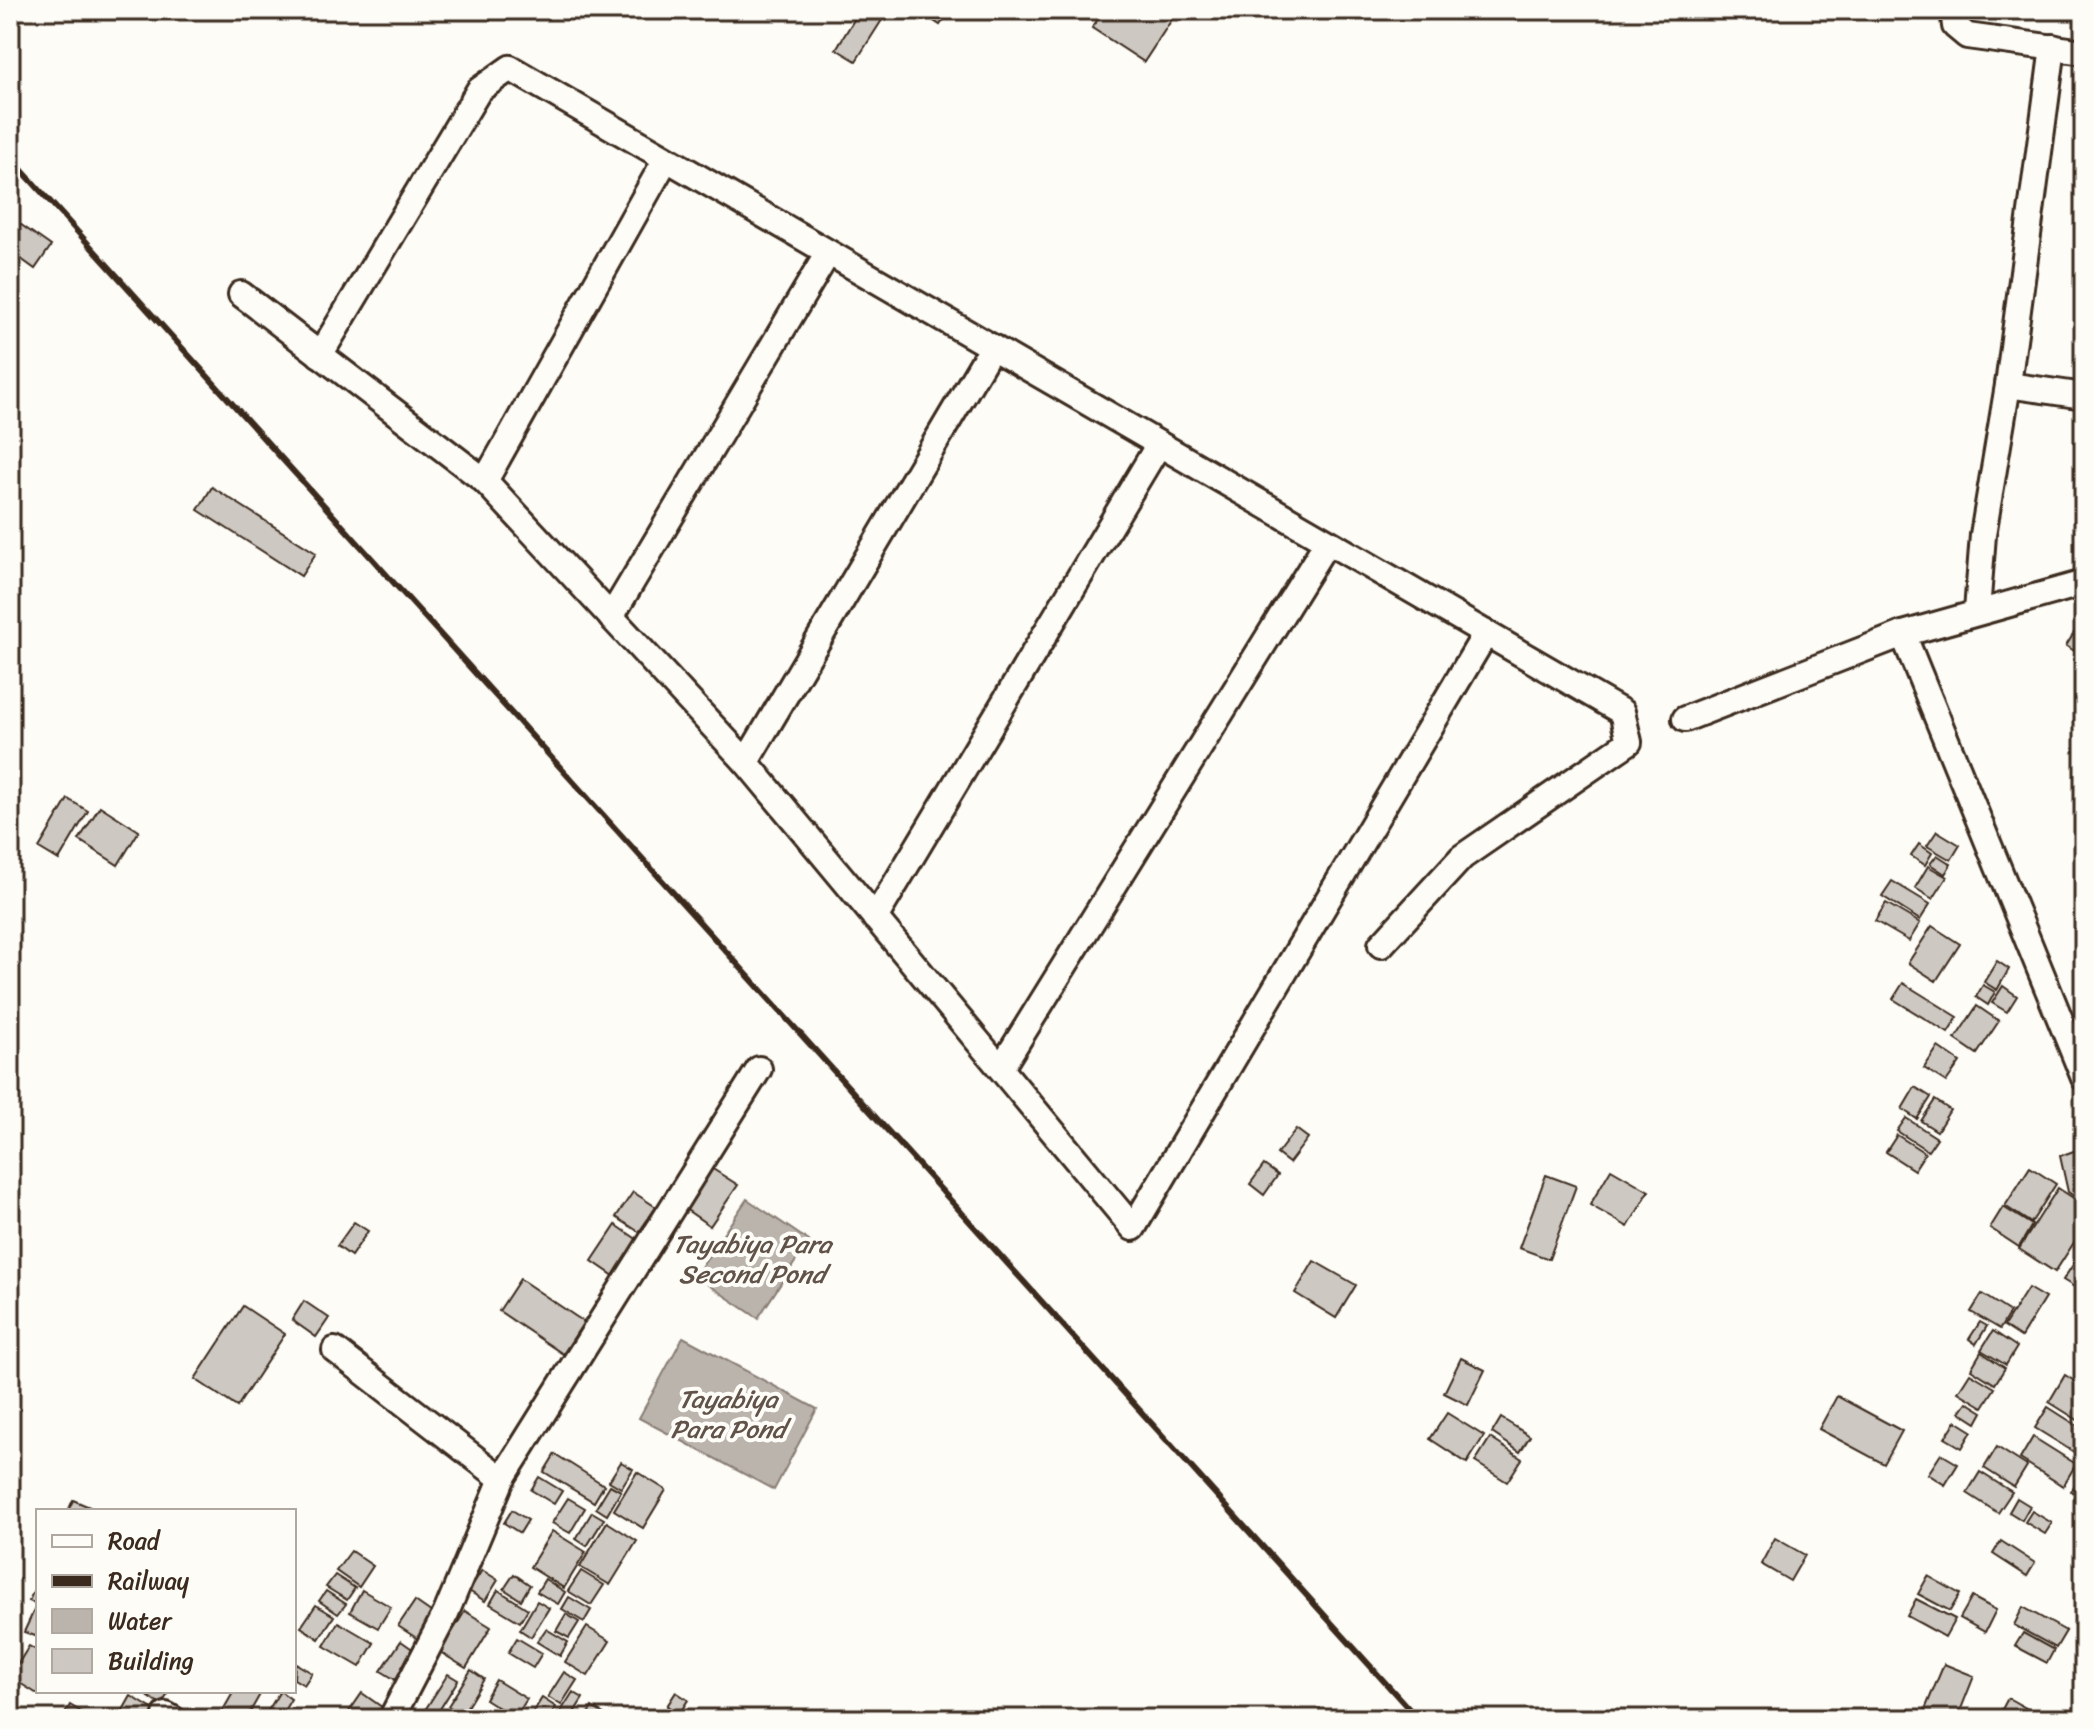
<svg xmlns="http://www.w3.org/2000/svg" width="2094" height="1729" font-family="Sriracha,sans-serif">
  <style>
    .water { fill: #bbb4ad; stroke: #887d74; stroke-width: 2 }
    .building { fill: #cdc8c2; stroke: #3b2a1e; stroke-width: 2 }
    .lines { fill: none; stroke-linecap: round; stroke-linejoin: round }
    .minor-casing { stroke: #3b2a1e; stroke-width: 30 }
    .minor { stroke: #fdfcf7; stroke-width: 24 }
    .rail { stroke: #3b2a1e; stroke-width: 6 }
    .labels { text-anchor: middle; stroke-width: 8; stroke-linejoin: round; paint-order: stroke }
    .water-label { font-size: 26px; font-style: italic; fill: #615349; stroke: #fdfcf7 }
  </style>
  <rect width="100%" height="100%" fill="#fdfcf7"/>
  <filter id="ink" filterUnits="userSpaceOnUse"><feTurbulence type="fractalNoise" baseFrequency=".0125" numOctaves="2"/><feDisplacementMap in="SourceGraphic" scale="16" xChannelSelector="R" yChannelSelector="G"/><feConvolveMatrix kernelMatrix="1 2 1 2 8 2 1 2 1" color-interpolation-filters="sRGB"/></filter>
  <g filter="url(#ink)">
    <!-- water -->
    <g class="water">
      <polygon points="747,1199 809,1241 758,1318 695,1276"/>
      <polygon points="683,1337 817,1409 774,1490 639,1418"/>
    </g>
    <!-- building -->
    <g class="building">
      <polygon points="860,10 882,20 856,61 836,49"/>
      <polygon points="917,10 950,10 940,25"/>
      <polygon points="1104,10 1178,10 1144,62 1092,28"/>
      <polygon points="10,217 51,246 35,269 10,251"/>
      <polygon points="212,487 316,553 301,576 198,510"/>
      <polygon points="2084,617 2084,656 2066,646"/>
      <polygon points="68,799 88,811 59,860 39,848"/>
      <polygon points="100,806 139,831 118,865 79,840"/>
      <polygon points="1937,831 1960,845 1951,860 1927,846"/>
      <polygon points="1919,844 1932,853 1925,865 1911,856"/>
      <polygon points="1937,855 1951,864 1945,874 1930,864"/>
      <polygon points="1928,866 1947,877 1933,899 1915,888"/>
      <polygon points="1892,881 1930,904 1920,920 1882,896"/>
      <polygon points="1886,903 1920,923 1909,941 1875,921"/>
      <polygon points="1932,926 1960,944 1936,981 1908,963"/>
      <polygon points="1997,961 2009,969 1997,990 1984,982"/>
      <polygon points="1903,983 1958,1017 1948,1033 1893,999"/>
      <polygon points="1983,985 1995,992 1988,1005 1976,997"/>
      <polygon points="2003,986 2017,996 2007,1012 1992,1003"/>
      <polygon points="1977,1006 1999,1021 1977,1054 1955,1039"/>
      <polygon points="1938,1047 1960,1062 1946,1082 1924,1068"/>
      <polygon points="1915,1087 1931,1097 1917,1119 1902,1109"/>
      <polygon points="1935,1100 1950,1110 1937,1131 1921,1121"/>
      <polygon points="1906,1118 1937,1138 1928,1151 1897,1131"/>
      <polygon points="1296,1129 1308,1138 1289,1163 1277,1154"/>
      <polygon points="1897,1135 1925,1153 1914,1170 1886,1152"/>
      <polygon points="2082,1148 2084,1152 2084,1203 2068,1192 2060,1156"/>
      <polygon points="1264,1165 1278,1175 1264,1195 1250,1184"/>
      <polygon points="708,1166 738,1185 710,1226 681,1206"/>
      <polygon points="2030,1167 2056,1184 2031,1223 2005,1206"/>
      <polygon points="1611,1169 1649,1191 1628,1227 1590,1205"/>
      <polygon points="1546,1175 1576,1186 1549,1259 1519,1248"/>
      <polygon points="2058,1188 2084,1205 2084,1227 2055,1272 2019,1249"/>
      <polygon points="633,1192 656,1207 639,1232 616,1217"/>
      <polygon points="2003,1207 2032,1225 2019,1247 1990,1228"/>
      <polygon points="354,1222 368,1231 351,1256 337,1246"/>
      <polygon points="616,1225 638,1240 614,1276 592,1261"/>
      <polygon points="2076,1260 2084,1265 2084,1293 2063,1280"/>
      <polygon points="1314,1261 1356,1285 1336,1318 1295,1293"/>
      <polygon points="520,1279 584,1322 563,1354 499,1311"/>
      <polygon points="2028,1288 2045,1298 2021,1337 2004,1326"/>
      <polygon points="1982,1294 2010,1312 2000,1329 1971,1312"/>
      <polygon points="304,1301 329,1318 316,1337 292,1320"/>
      <polygon points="243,1306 285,1334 237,1407 195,1379"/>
      <polygon points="1980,1322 1987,1326 1976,1344 1969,1339"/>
      <polygon points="1993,1331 2017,1347 2006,1365 1981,1350"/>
      <polygon points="1981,1352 2005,1368 1995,1384 1971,1369"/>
      <polygon points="1461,1358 1485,1370 1468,1405 1444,1393"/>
      <polygon points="1970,1373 1995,1388 1983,1407 1958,1392"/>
      <polygon points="2065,1375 2084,1387 2084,1424 2049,1402"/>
      <polygon points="1837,1396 1902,1431 1884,1464 1819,1429"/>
      <polygon points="1967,1402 1983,1412 1977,1423 1960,1412"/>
      <polygon points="2048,1407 2084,1430 2084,1443 2077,1454 2035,1428"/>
      <polygon points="1447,1413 1484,1436 1467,1463 1430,1439"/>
      <polygon points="1501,1418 1530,1436 1520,1452 1492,1433"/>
      <polygon points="1956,1421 1972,1431 1962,1448 1945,1438"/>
      <polygon points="2033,1437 2076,1464 2063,1486 2020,1459"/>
      <polygon points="1490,1438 1522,1459 1507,1482 1475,1462"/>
      <polygon points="1997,1447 2027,1466 2014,1487 1984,1468"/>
      <polygon points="555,1454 604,1485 594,1502 544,1472"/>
      <polygon points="1941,1454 1958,1464 1945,1485 1928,1474"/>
      <polygon points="621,1462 633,1469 621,1488 609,1481"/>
      <polygon points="2084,1471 2084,1495 2082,1498 2071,1491"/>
      <polygon points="637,1472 666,1490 643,1528 614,1510"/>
      <polygon points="1980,1472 2012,1492 1998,1513 1967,1493"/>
      <polygon points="539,1477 562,1491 554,1504 531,1490"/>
      <polygon points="610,1485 621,1491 607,1515 596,1508"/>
      <polygon points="568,1498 585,1508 570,1533 552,1523"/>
      <polygon points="2017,1498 2030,1506 2022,1520 2009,1512"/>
      <polygon points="73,1500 99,1511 68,1511"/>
      <polygon points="512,1510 528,1520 520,1533 504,1523"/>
      <polygon points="2032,1511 2052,1523 2045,1534 2025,1522"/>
      <polygon points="592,1512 604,1519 587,1546 576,1539"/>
      <polygon points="607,1522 637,1541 610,1585 580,1567"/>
      <polygon points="552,1531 586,1552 564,1588 530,1567"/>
      <polygon points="1775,1538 1805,1555 1790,1581 1761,1564"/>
      <polygon points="2001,1541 2035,1563 2027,1576 1993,1554"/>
      <polygon points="351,1551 373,1566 359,1587 336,1571"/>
      <polygon points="482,1570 498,1580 485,1601 469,1591"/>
      <polygon points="581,1571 604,1585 591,1605 568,1591"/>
      <polygon points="514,1574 530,1585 521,1600 504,1589"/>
      <polygon points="335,1575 355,1588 347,1600 326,1587"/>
      <polygon points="1928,1576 1960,1594 1950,1611 1918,1594"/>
      <polygon points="545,1579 565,1592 558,1604 537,1592"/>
      <polygon points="38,1580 38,1605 29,1601"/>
      <polygon points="362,1590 391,1607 378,1628 350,1612"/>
      <polygon points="498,1590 528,1609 520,1622 490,1604"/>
      <polygon points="326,1591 346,1604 338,1614 319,1601"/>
      <polygon points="569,1597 591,1610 584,1622 562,1609"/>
      <polygon points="1972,1597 1996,1610 1985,1632 1960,1618"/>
      <polygon points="1916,1599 1955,1619 1945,1637 1907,1616"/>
      <polygon points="415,1601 438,1617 421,1641 398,1626"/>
      <polygon points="537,1601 549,1608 531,1637 520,1630"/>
      <polygon points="316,1605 334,1616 319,1639 301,1627"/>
      <polygon points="36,1606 38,1607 38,1637 24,1632"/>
      <polygon points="2023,1607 2066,1631 2056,1648 2014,1625"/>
      <polygon points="465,1611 491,1627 466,1668 440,1652"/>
      <polygon points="566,1614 579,1622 569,1638 556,1631"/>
      <polygon points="338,1622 374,1643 360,1667 324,1646"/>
      <polygon points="587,1627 610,1641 588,1676 565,1662"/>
      <polygon points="546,1629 568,1642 560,1656 537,1642"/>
      <polygon points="2023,1633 2054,1650 2047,1663 2015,1646"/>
      <polygon points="517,1638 542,1653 533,1668 508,1653"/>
      <polygon points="401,1641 418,1653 399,1682 381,1671"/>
      <polygon points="29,1646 38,1651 39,1695 10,1677"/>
      <polygon points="295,1663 312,1673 304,1685 294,1679"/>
      <polygon points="1944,1664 1974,1676 1957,1719 1921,1719"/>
      <polygon points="471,1670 484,1679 462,1715 448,1706"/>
      <polygon points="564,1672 577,1680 561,1705 548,1697"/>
      <polygon points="448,1674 458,1680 435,1717 425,1710"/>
      <polygon points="496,1680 527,1699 515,1718 485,1699"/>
      <polygon points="140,1691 170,1691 161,1705"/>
      <polygon points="234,1691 262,1691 246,1719 218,1719"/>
      <polygon points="280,1691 291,1699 279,1719 263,1719"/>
      <polygon points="573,1692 583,1698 570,1719 556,1719"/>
      <polygon points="676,1692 688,1700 679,1714 667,1706"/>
      <polygon points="362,1693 386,1710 380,1719 344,1719"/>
      <polygon points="131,1696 154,1710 149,1719 118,1719"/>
      <polygon points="542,1698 556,1707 549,1719 533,1719 530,1717"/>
      <polygon points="2008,1698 2031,1711 2027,1719 1998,1717"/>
      <polygon points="70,1705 93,1719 62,1719"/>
      <polygon points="592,1707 612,1719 585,1719"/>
    </g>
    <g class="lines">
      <defs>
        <g id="minor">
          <polyline points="1953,10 1955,26 1967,36 2084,52"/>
          <polyline points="241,294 485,481 746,762 1133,1228 1486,633"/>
          <polyline points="320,355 479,90 510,68 1622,712 1629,742 1462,857 1381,945"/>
          <polyline points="2008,385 2084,396"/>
          <polyline points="485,481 666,159"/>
          <polyline points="1977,611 1983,535 2008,385 2053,47"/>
          <polyline points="611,617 828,253"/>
          <polyline points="1903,634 2084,583"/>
          <polyline points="1685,719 1903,634 2084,1078"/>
          <polyline points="746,762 992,347"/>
          <polyline points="875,918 1159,444"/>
          <polyline points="1001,1068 1327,542"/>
          <polyline points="335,1350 502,1479"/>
          <polyline points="166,1715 173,1719"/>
          <polyline points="391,1719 446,1613 502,1479 759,1069"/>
        </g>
      </defs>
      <!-- minor casing -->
      <use href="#minor" class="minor-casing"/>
      <!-- minor -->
      <use href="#minor" class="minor"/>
      <!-- rail -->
      <polyline class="rail" points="10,157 1418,1719"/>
    </g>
  </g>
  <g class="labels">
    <!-- water labels -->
    <g class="water-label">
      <text x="752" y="1253">Tayabiya Para<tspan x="752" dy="30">Second Pond</tspan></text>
      <text x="728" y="1408">Tayabiya<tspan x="728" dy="30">Para Pond</tspan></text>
    </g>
  </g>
  <!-- margin -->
  <rect width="2094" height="1729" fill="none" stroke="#fdfcf7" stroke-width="40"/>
  <rect x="20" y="20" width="2054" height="1689" fill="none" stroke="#3b2a1e" stroke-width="3" filter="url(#ink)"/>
  <!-- legend -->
  <rect x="36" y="1509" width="260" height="184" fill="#fdfcf7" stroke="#afa8a0" stroke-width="2"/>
  <rect x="52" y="1535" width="40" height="12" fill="#fdfcf7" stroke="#afa8a0" stroke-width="2"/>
  <text x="108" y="1549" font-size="24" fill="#3b2a1e">Road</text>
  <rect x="52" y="1575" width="40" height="12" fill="#3b2a1e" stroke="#afa8a0" stroke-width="2"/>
  <text x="108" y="1589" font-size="24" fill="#3b2a1e">Railway</text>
  <rect x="52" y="1609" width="40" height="24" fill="#bbb4ad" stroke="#afa8a0" stroke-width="2"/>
  <text x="108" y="1629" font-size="24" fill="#3b2a1e">Water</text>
  <rect x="52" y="1649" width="40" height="24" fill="#cdc8c2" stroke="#afa8a0" stroke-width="2"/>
  <text x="108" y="1669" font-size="24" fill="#3b2a1e">Building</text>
</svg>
